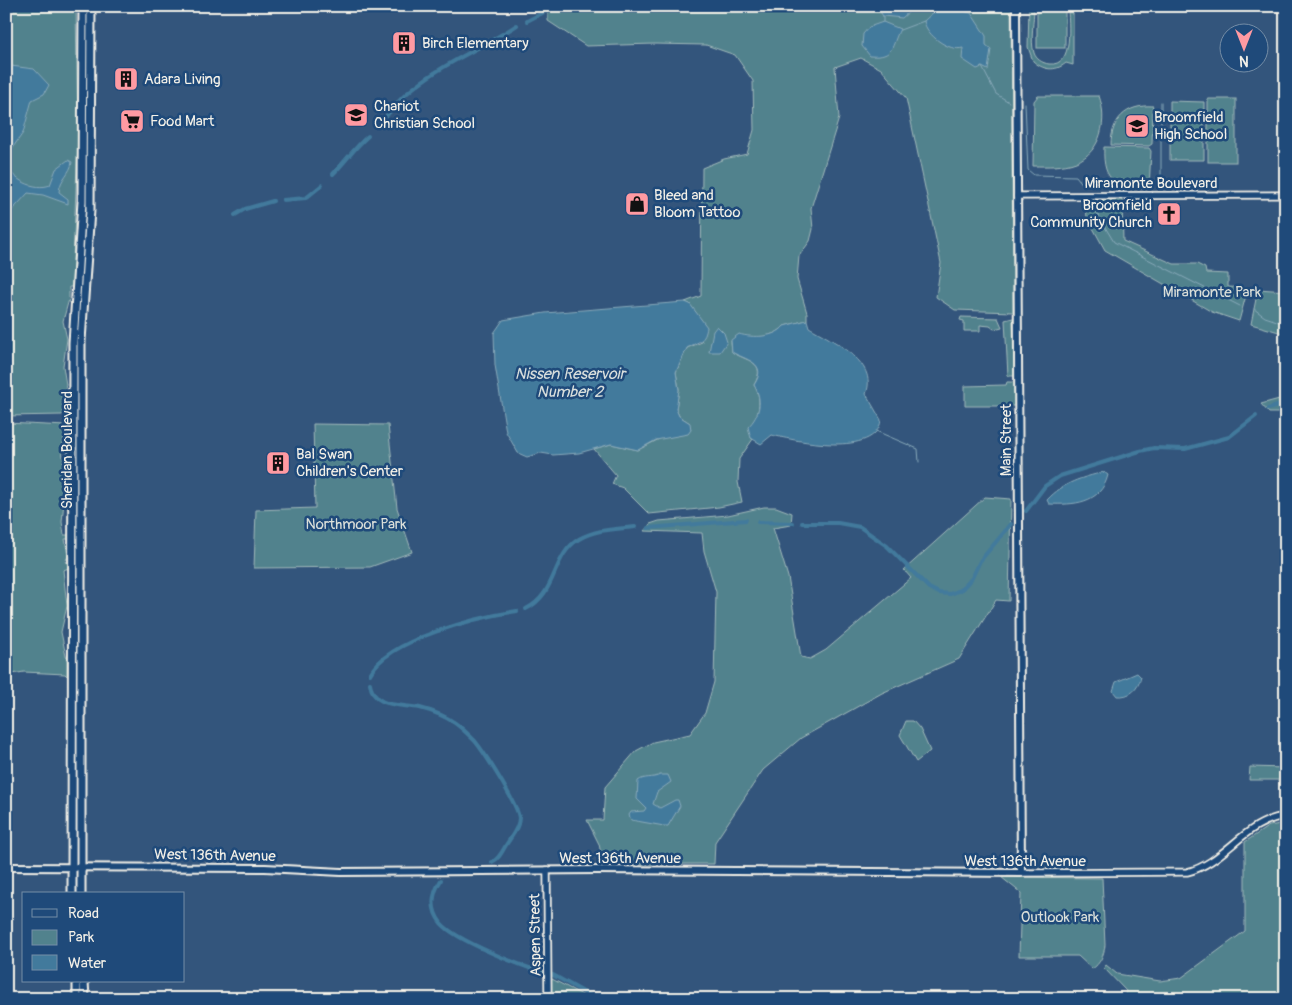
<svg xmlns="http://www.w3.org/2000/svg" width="1292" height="1005" font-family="Pangolin,sans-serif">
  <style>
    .green { fill: #51828d; stroke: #a2baba }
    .water { fill: #427a9c; stroke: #89aaba }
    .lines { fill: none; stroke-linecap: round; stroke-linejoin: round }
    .stream { stroke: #89aaba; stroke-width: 1 }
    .canal { stroke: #427a9c; stroke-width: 4 }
    .tertiary-casing { stroke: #f4f1e8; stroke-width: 9 }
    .secondary-casing { stroke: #f4f1e8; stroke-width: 10 }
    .primary-casing { stroke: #f4f1e8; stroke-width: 11 }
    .tertiary { stroke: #1f4a7a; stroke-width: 5.5 }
    .secondary { stroke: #1f4a7a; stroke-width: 6 }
    .primary { stroke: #1f4a7a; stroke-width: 7 }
    .labels { text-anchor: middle; stroke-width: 5; stroke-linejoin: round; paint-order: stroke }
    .poi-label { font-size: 15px; fill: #f4f1e8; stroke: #1f4a7a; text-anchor: start }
    .street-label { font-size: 15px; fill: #f4f1e8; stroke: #1f4a7a }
    .park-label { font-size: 15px; fill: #dce0da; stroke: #1f4a7a }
    .water-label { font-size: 16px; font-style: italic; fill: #d9dfdd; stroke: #1f4a7a }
  </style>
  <rect width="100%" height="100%" fill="#33557c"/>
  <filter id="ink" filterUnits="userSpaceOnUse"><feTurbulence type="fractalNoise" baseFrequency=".02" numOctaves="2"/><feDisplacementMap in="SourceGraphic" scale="10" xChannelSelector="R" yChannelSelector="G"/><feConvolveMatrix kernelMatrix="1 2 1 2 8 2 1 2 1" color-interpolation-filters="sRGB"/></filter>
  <g filter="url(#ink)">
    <!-- green -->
    <g class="green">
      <polygon points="6,6 76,6 78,141 72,283 72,287 69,287 69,299 63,321 67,339 63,366 66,385 62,398 65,411 62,415 6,416"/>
      <path d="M548 6H1011L1013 312 955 310 936 297 941 263 906 98 881 69 861 58 835 67 839 118 811 208 813 229 810 241 799 256 797 279 807 313V320L784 326C774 339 746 338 731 341L732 352C745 361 768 361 754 385 765 402 755 419 751 438L753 439 739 459 738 482 742 502 719 507 649 514 623 488 612 484 616 475 594 449 611 444 638 450 690 423 679 416 676 409 679 389 676 372 687 348 702 342 690 304 685 302 701 296 702 168 724 159 747 154 754 130 753 81 735 55 706 45 654 44 586 46 548 21Z"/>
      <path d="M1029 6H1034C1034 20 1030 40 1034 53 1036 59 1042 63 1049 64 1075 67 1068 22 1068 6H1073V65L1066 63C1055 72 1043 70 1033 61L1028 47Z"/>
      <rect x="1037" y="6" width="28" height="42"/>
      <path d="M1038 96H1099C1108 120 1101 152 1076 162 1063 167 1047 166 1033 166L1034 101Z"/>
      <rect x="1208" y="99" width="28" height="63"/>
      <polygon points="1170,101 1204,102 1204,160 1170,160"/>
      <path d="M1153 106 1152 144 1149 146 1111 145C1111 120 1126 104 1153 106Z"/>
      <path d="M1104 147 1149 148 1151 151 1149 188C1118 187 1102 184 1104 147Z"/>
      <polygon points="1122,200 1123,241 1174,264 1197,264 1205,268 1206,273 1228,274 1228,287 1248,288 1239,321 1212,312 1105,250 1087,217 1085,201"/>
      <polygon points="1258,289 1286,291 1286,334 1251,324"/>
      <polygon points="961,317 998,318 1002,327 994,329 990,326 980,325 980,331 964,331 964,321 960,320"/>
      <polygon points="1013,318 1015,376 1008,376 1005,320"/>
      <polygon points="1007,382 1015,382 1015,406 965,406 965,386 1006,385"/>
      <polygon points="1283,398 1286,399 1286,413 1269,413 1261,404"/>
      <polygon points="6,423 66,426 62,450 66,480 62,522 64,535 69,535 69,539 65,539 68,556 65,562 69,564 69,568 63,570 67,606 61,632 67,661 67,676 65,674 24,672 6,675"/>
      <polygon points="313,424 388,425 397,508 412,552 370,567 254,568 256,510 315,508"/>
      <polygon points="985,497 1011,499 1009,601 996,600 959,659 882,693 801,738 763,770 715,842 714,864 603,864 599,844 587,820 603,820 605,787 636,751 653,742 690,734 705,713 714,682 716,592 704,551 702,533 644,531 650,524 659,521 728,515 764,507 776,507 792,513 791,525 773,528 788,577 801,657 810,659 826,650 911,578 904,570"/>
      <polygon points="906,721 913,721 920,729 930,751 916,762 900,735"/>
      <polygon points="1250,767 1286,768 1286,780 1249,780"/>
      <polygon points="1286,823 1286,999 1125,999 1126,991 1104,968 1106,965 1117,974 1160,981 1181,978 1245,931 1245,842 1269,826"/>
      <path d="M1001 877 1102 878 1105 945C1104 955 1100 964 1092 969L1078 956H1019L1021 893Z"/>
      <polygon points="550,978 590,999 552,999"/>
    </g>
    <!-- water -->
    <g class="water">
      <polygon points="876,6 924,6 912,9 902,18 883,16"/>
      <path d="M944 6 971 13 986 36V45L991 49 988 70 982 67 977 69 962 59 963 48C949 52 926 35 924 21L938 8Z"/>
      <path d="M883 22 900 29C891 46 895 58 870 56L862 46 863 34 869 27Z"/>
      <polygon points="11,66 34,69 49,85 44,94 32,100 23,133 6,157 6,72"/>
      <path d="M68 160 72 162C71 173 60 178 59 192L68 199V204L43 195 28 193 6 217V163C11 180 35 191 50 185L56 169Z"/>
      <path d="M685 302 690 304 707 327C705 342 699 341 687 348L676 372 679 390 676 409 679 416 690 423 691 430 688 434 656 440 638 450 611 444 579 453 553 455 541 453 527 457 518 453 506 432 495 365 494 333 503 320 545 313Z"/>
      <path d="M807 320 809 327C832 341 879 361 866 394L881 420C877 458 795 441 772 435L761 444 751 438 748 427C760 415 763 400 754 385 769 362 745 360 732 352L731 340 739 334C752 338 775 338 784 326Z"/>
      <polygon points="717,326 724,333 727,342 720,352 709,352 713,331"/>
      <path d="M1104 472 1108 475C1101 504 1073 505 1049 504L1047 500C1064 482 1081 478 1104 472Z"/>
      <path d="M1137 673 1141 677C1138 690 1130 697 1117 696L1113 691 1116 682Z"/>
      <path d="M660 775H668L671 782 657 792 653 804 660 808 675 800H678L680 806 668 826H664L631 820 629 815 631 812 644 811 646 808 637 799 638 781C644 776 653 779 660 775Z"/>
    </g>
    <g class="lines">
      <!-- stream -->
      <g class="stream">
        <polyline points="883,16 883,22"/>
        <polyline points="900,30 924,21"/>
        <polyline points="982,67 996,94 1009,102"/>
        <polyline points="1025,103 1028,170 1034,175 1076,176 1084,186"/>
        <polyline points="1161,183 1161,102"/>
        <polyline points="1093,207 1114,242 1240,306"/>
        <polyline points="1254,309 1265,317 1286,324"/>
        <polyline points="876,431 918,449 919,462"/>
      </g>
      <!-- canal -->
      <g class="canal">
        <polyline points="527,21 556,6"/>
        <path d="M380 124C388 114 396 103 405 95 437 66 481 49 517 25"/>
        <path d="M333 174C346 161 354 148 368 136"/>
        <polyline points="283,200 306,198 322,185"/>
        <polyline points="235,215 245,209 273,201"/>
        <polyline points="1268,409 1280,405 1286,407"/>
        <polyline points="1026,511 1045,486 1060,476 1140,451 1154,448 1185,449 1229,437 1256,416"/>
        <polyline points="758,522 793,523"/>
        <polyline points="802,523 838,523 860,527 887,546 929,588 939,593 950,594 961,590 972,578 980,561 1011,524"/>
        <polyline points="648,528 746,520"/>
        <path d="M526 609C558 593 551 556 579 539 596 529 616 529 635 527"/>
        <path d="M370 674C388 639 479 617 517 611"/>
        <path d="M370 683C373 709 401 704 420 708 432 711 445 716 455 723 462 728 469 735 475 741 484 752 518 805 519 818 519 828 511 837 506 845 502 852 499 859 492 862"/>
        <path d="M441 880C432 894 430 909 441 923 456 941 520 965 543 973"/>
        <polyline points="553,975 596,999"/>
      </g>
      <defs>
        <g id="tertiary">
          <polyline points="1017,196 1286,195"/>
          <polyline points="547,870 548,999"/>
          <path d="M1021 873 1187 872C1225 863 1245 820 1286 816"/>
        </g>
        <polyline id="secondary" points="6,867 265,868 341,872 597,870 1021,873 1016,6"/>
        <g id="primary">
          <polyline points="72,894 73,343 82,201 83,6"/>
          <polyline points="81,894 81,341 90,210 91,6"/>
          <polyline points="77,981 77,999"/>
          <polyline points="84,981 85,999"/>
        </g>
      </defs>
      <!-- tertiary casing -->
      <use href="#tertiary" class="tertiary-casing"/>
      <!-- secondary casing -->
      <use href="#secondary" class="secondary-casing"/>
      <!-- primary casing -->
      <use href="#primary" class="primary-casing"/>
      <!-- tertiary -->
      <use href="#tertiary" class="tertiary"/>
      <!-- secondary -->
      <use href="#secondary" class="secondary"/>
      <!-- primary -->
      <use href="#primary" class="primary"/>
    </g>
  </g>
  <!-- icons -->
  <defs>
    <symbol id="building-square" viewBox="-11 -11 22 22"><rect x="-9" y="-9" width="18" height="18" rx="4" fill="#ff9aa2" stroke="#1f4a7a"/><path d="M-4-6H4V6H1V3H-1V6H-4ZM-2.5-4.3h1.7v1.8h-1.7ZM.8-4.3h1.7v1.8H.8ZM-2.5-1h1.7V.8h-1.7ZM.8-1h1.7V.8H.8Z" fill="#111"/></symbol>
    <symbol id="school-square" viewBox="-11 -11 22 22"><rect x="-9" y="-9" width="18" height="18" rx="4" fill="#ff9aa2" stroke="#1f4a7a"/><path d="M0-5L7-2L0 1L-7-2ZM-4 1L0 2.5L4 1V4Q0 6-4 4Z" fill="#111"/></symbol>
    <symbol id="supermarket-square" viewBox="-11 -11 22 22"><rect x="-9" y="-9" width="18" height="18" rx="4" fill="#ff9aa2" stroke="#1f4a7a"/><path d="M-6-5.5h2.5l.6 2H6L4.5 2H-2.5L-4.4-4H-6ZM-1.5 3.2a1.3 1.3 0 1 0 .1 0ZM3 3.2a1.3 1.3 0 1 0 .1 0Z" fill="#111"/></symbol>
    <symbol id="shop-square" viewBox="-11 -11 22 22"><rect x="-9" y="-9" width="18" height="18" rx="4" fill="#ff9aa2" stroke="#1f4a7a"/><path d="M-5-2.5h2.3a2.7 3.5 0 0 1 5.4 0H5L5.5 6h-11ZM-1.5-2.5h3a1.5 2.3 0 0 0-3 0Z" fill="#111"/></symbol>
    <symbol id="church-square" viewBox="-11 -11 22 22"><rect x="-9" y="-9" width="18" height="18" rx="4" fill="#ff9aa2" stroke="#1f4a7a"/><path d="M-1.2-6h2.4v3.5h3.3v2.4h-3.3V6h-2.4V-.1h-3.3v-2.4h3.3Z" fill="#111"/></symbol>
  </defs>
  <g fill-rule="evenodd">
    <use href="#building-square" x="390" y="29" width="28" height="28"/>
    <use href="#building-square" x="112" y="65" width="28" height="28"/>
    <use href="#school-square" x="342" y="101" width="28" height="28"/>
    <use href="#supermarket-square" x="118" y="107" width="28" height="28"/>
    <use href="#school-square" x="1123" y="112" width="28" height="28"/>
    <use href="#shop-square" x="623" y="190" width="28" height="28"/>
    <use href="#church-square" x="1155" y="200" width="28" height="28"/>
    <use href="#building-square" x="264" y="449" width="28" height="28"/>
  </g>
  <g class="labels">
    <!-- poi labels -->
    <g class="poi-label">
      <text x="422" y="48">Birch Elementary</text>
      <text x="144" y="84">Adara Living</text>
      <text x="374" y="111">Chariot<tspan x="374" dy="17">Christian School</tspan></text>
      <text x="1154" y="122">Broomfield<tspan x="1154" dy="17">High School</tspan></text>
      <text x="150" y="126">Food Mart</text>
      <text x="654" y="200">Bleed and<tspan x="654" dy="17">Bloom Tattoo</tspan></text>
      <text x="1152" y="210" text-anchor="end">Broomfield<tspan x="1152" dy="17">Community Church</tspan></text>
      <text x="296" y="459">Bal Swan<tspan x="296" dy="17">Children's Center</tspan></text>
    </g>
    <!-- street labels -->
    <g class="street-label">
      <text x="1151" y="188">Miramonte Boulevard</text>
      <text transform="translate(1006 440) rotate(-90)" y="5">Main Street</text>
      <text transform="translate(67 450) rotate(-90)" y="5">Sheridan Boulevard</text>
      <text transform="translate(215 855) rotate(1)" y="5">West 136th Avenue</text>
      <text x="620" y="863">West 136th Avenue</text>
      <text x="1025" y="866">West 136th Avenue</text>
      <text transform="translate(535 935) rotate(-91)" y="5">Aspen Street</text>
    </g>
    <!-- park labels -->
    <g class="park-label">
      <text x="1212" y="297">Miramonte Park</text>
      <text x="356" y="529">Northmoor Park</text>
      <text x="1060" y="922">Outlook Park</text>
    </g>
    <!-- water labels -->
    <g class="water-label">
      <text x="570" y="379">Nissen Reservoir<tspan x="570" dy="18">Number 2</tspan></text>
    </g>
  </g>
  <!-- margin -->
  <rect width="1292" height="1005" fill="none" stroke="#1f4a7a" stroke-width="25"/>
  <rect x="12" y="12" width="1267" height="980" fill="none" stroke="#f4f1e8" stroke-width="2" filter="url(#ink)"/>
  <!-- legend -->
  <rect x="22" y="892" width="162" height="90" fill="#1f4a7a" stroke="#748da6"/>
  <rect x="32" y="909" width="25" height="8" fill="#1f4a7a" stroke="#748da6"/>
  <text x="68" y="918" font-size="15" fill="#f4f1e8">Road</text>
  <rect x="32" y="930" width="25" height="15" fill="#51828d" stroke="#748da6"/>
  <text x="68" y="942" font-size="15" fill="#f4f1e8">Park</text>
  <rect x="32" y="955" width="25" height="15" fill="#427a9c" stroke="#748da6"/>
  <text x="68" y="968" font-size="15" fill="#f4f1e8">Water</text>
  <!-- north arrow -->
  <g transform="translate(1244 48) rotate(180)"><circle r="24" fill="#1f4a7a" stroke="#748da6"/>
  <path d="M0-4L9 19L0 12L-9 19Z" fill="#ff9aa2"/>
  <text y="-8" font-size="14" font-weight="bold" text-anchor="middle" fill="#f4f1e8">N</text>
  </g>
</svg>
